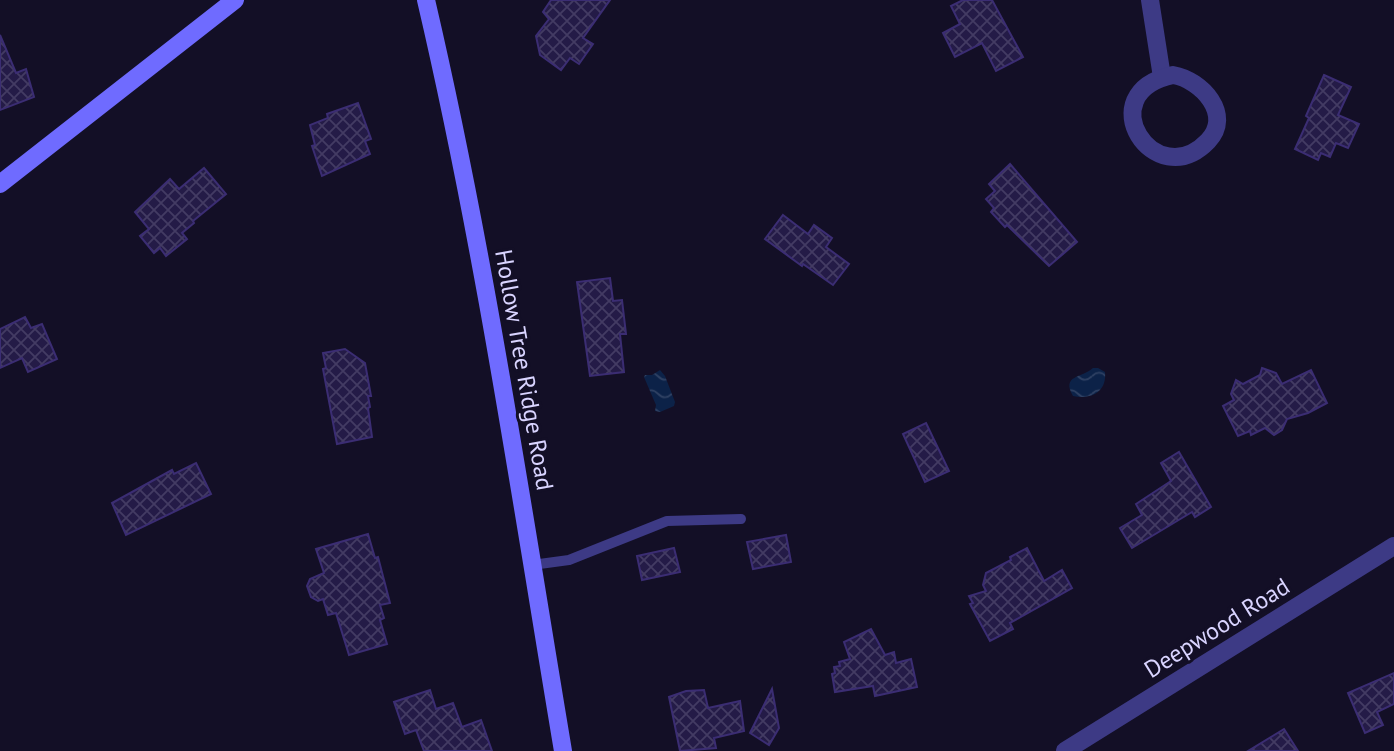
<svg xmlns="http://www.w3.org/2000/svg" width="1394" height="751" font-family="'PT Sans',sans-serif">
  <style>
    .water { fill: url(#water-waves) }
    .building { fill: url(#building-cross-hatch); stroke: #3b2d73; stroke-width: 2 }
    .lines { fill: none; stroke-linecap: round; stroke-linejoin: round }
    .lane { stroke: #3d3a85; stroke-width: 10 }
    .street { stroke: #3d3a85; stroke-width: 18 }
    .secondary { stroke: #6f6bff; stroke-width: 18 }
    .labels { text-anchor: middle; stroke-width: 6; stroke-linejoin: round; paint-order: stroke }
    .street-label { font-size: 24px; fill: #d9d4ff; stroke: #130f26 }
  </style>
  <defs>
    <pattern id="water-waves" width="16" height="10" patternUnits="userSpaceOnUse" patternTransform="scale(1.75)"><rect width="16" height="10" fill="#0c2248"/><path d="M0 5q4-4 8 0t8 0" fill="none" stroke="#2f4163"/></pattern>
    <pattern id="building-cross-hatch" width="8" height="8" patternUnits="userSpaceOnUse" patternTransform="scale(1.75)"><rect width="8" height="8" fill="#241b47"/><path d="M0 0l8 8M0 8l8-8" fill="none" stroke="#433b63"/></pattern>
  </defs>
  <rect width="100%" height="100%" fill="#130f26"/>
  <!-- water -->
  <g class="water">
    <path d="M1093 368H1098L1105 372C1107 392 1091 400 1073 396 1061 375 1082 378 1093 368Z"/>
    <polygon points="660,370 665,376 675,402 674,406 660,412 655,411 656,405 644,377 645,375 652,375"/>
  </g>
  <!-- building -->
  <g class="building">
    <polygon points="551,0 610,0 583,38 593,44 579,64 570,58 561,70 540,55 536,36 549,19 543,12"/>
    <polygon points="963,0 992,0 1023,57 996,71 982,43 955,57 943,33 960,24 951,6"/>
    <polygon points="0,35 16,73 26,69 34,97 0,110"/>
    <polygon points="1324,75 1351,87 1338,115 1359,124 1348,148 1336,143 1330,157 1321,153 1318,160 1295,149 1309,118 1306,116"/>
    <polygon points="358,103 371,139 365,141 370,154 322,176 312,146 315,145 310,125 328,118 327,114"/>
    <polygon points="1010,164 1077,242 1049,266 1007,225 1005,227 991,212 994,208 986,199 995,191 989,184"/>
    <polygon points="204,168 226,194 193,221 194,223 182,233 187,239 166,256 160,248 154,253 140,236 149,229 135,212 170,179 179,189"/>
    <polygon points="783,215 808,234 814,225 832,238 826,247 849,264 833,285 803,264 802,266 765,239"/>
    <polygon points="610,278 613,301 622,300 626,334 620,334 624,372 590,376 577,282"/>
    <polygon points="25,317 31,328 42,324 57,359 28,372 22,358 0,368 0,329"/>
    <polygon points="345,349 365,363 371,396 368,396 370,407 368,408 372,437 337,444 323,369 326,368 323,353"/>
    <polygon points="1262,368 1276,373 1282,384 1311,370 1327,403 1308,413 1287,419 1282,430 1274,435 1265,428 1251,435 1250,431 1238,436 1223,406 1234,400 1231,394 1236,380 1243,384 1260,375"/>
    <polygon points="926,423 949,471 925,482 903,434"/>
    <polygon points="1179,452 1211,507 1195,517 1192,512 1132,548 1120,528 1142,515 1136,504 1171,481 1161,463"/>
    <polygon points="196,463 211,494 126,535 112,503 172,470 174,474"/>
    <polygon points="368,534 375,558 378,557 390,603 380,605 384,618 380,620 387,644 349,655 336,613 328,615 323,599 318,601 311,597 307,586 310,579 324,573 316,549"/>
    <polygon points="786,535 791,562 753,569 747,542"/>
    <polygon points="674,548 680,572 642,580 637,556"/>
    <polygon points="1027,548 1044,581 1062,570 1072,588 1010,623 1013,629 990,641 970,604 973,603 969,596 986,591 983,585 986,573 1011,560 1010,557"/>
    <polygon points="871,629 885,655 894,652 896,663 911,659 917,687 875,696 873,686 835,692 832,674 835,673 834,667 840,666 839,662 850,659 844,642"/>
    <polygon points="1394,673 1394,704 1377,712 1383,725 1365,733 1348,693"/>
    <polygon points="772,689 779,728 769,745 750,733"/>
    <polygon points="430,690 436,709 453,703 462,727 481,720 492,751 424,751 416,730 405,734 394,702"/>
    <polygon points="704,690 708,708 740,701 744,731 714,738 716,748 680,751 669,697 686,691"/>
    <polygon points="1284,729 1298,751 1248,751"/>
  </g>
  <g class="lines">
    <!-- lane -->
    <polyline class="lane" points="532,565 569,560 667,521 741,519"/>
    <!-- street -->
    <g class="street">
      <polyline points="1150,0 1162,77"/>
      <path d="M1173 75C1202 80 1233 115 1208 141 1155 196 1088 93 1173 75Z"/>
      <polyline points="1065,751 1394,546"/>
    </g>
    <!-- secondary -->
    <g class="secondary">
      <path d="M426 0C484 248 521 500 563 751"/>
      <polyline points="0,184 235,0"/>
    </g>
  </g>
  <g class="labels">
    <!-- street labels -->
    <g class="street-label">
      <text transform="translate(524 370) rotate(80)" y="8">Hollow Tree Ridge Road</text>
      <text transform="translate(1217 628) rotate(-32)" y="8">Deepwood Road</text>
    </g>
  </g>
</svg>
